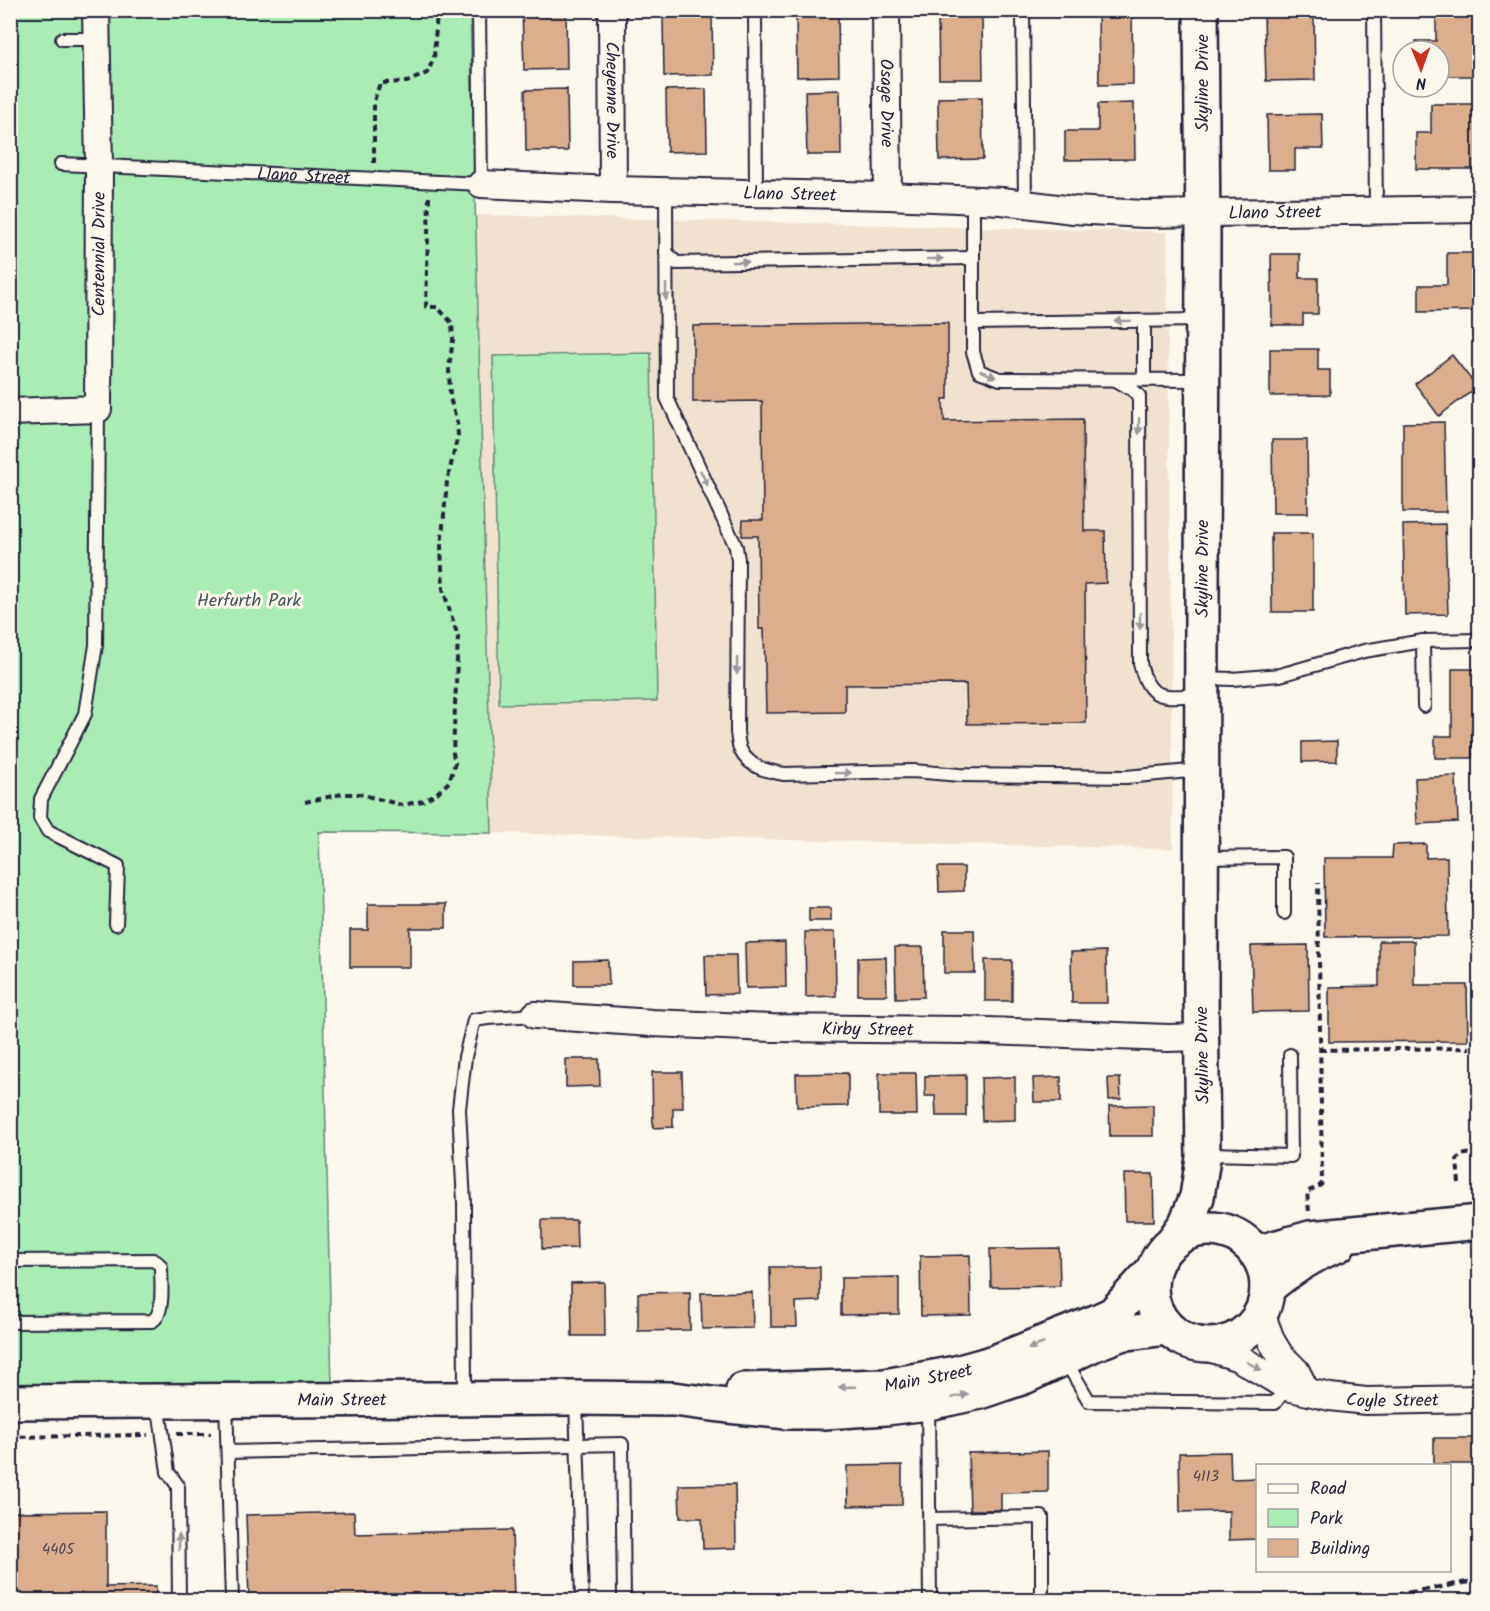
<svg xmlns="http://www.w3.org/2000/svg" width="1490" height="1611" font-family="Kalam,sans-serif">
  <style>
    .built { fill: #f1e1d0 }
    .green { fill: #a9ecb6; stroke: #668778; stroke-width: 1.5 }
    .building { fill: #dbae8d; stroke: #22223b; stroke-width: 1.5 }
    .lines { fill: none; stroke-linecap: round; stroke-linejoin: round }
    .lane-casing { stroke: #22223b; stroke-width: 16 }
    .street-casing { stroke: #22223b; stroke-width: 30 }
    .secondary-casing { stroke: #22223b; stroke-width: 38 }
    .path { stroke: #22223b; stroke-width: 4; stroke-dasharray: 6 4.5; stroke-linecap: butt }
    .lane { stroke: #fbf7ec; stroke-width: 12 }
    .street { stroke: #fbf7ec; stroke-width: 26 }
    .secondary { stroke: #fbf7ec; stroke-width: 33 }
    .rail { stroke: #22223b; stroke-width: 4.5; stroke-dasharray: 9 4.5; stroke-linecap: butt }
    .oneway { fill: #99979c }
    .labels { text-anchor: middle; stroke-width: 6; stroke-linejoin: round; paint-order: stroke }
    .number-label { font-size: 15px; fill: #504550 }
    .street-label { font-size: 18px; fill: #22223b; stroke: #fbf7ec }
    .park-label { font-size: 18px; fill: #44545a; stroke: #fbf7ec }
  </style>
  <rect width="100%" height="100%" fill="#fbf7ec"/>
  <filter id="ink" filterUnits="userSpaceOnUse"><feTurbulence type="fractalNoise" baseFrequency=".0167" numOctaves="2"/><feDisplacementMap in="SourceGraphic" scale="12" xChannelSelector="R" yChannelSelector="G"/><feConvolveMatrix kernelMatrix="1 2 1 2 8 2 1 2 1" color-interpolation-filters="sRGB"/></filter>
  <g filter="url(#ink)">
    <!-- built -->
    <polygon class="built" points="476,215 1167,232 1173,849 492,833"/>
    <!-- green -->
    <g class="green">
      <polygon points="10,11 470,11 492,833 319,832 332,1388 11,1401"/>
      <polygon points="651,353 657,701 499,704 493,356"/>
    </g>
    <!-- building -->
    <g class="building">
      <polygon points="522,10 566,10 567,69 524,70"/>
      <polygon points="1098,11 1132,11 1133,84 1099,85"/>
      <polygon points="712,15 713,75 664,76 663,16"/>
      <polygon points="1264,15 1314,15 1315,80 1266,81"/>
      <polygon points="796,16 838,16 839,76 797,77"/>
      <polygon points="982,17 983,79 939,79 938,18"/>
      <polygon points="1436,17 1479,17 1480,76 1439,76 1439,51 1416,51 1416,41 1436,41"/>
      <polygon points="567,89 568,151 526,151 525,90"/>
      <polygon points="706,89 707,151 667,152 666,90"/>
      <polygon points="840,90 841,155 807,155 805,91"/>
      <polygon points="982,97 983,159 939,160 938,98"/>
      <polygon points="1134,103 1135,159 1065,160 1065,131 1098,131 1098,104"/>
      <polygon points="1431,104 1480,104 1480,169 1416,169 1416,133 1431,133"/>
      <polygon points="1322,114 1323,149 1295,149 1295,170 1268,170 1267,115"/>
      <polygon points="1447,253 1480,253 1480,311 1419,312 1419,285 1447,285"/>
      <polygon points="1271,254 1300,254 1300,278 1318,278 1318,314 1303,314 1303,325 1272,325"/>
      <polygon points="948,323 948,399 943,399 944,421 1083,419 1084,531 1105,531 1106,583 1085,584 1086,723 967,724 966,684 845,685 845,712 766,713 764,629 759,629 758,536 742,536 743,520 763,520 762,401 693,402 693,326"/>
      <polygon points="1270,349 1318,349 1318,370 1330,370 1330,395 1270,396"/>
      <polygon points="1452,355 1477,387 1439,416 1415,384"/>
      <polygon points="1444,422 1446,512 1403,512 1403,423"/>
      <polygon points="1272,440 1307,440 1308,513 1273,513"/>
      <polygon points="1445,524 1448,614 1405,615 1403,525"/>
      <polygon points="1271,533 1313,533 1313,612 1272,612"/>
      <polygon points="1452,669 1480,669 1480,727 1472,727 1472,758 1435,758 1435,736 1452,736"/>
      <polygon points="1337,741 1337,761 1302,762 1302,742"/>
      <polygon points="1456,776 1458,822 1417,824 1415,778"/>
      <polygon points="1426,844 1426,858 1447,857 1448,936 1325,937 1324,858 1392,858 1393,845"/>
      <polygon points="938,867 964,867 964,891 939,892"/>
      <polygon points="368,904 446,904 446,928 410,928 410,967 350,967 350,930 368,930"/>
      <rect x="809" y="908" width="22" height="13"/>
      <polygon points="944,930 974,930 975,973 944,973"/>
      <polygon points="805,932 835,932 836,996 806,997"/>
      <polygon points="1379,941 1414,941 1414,985 1467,985 1468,1041 1329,1042 1329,987 1379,986"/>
      <polygon points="785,942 786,987 746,988 745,943"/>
      <polygon points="1308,945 1309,1011 1253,1012 1251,946"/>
      <polygon points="895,947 923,947 924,997 896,998"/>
      <polygon points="1106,951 1107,1003 1072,1003 1071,952"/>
      <polygon points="705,955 736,955 737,994 706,995"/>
      <polygon points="886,957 887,995 858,995 858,958"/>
      <polygon points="608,960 609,985 574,985 574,961"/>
      <rect x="985" y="960" width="27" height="41"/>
      <polygon points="566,1059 599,1059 600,1086 566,1087"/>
      <polygon points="652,1072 682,1072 683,1108 673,1108 673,1127 653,1128"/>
      <polygon points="848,1073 848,1106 797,1107 796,1074"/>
      <polygon points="879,1073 916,1073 917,1115 879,1115"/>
      <polygon points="966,1075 966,1116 936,1116 935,1096 925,1096 925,1076"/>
      <polygon points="1015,1077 1015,1120 982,1121 981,1078"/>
      <polygon points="1061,1077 1061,1102 1034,1102 1033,1078"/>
      <polygon points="1108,1078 1120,1078 1121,1099 1109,1100"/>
      <polygon points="1153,1105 1153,1136 1110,1136 1109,1106"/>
      <polygon points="1124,1174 1153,1174 1154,1221 1125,1221"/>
      <polygon points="542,1220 576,1220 577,1248 542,1249"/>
      <polygon points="1059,1248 1060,1286 991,1287 990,1249"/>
      <polygon points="970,1255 971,1315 921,1316 920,1256"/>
      <polygon points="770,1267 820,1267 820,1301 796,1302 797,1327 771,1327"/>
      <polygon points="899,1277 899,1314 841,1315 841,1278"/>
      <polygon points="604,1282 605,1336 572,1336 571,1283"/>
      <polygon points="690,1292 690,1330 638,1331 638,1293"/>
      <polygon points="752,1292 753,1328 702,1329 701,1293"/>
      <rect x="1434" y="1438" width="46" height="26"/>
      <polygon points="1048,1451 1048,1492 1001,1493 1001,1510 970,1510 968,1453"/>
      <polygon points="1230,1452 1231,1479 1258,1478 1258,1539 1229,1540 1229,1511 1180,1512 1179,1453"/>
      <polygon points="902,1465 902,1505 848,1506 847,1466"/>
      <polygon points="735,1484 736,1548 703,1549 702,1518 680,1518 679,1485"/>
      <polygon points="106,1511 106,1587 156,1586 156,1600 10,1600 10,1512"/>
      <polygon points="354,1512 355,1534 512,1530 514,1600 249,1600 246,1515"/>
    </g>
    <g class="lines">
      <defs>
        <g id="lane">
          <polyline points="755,10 756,193"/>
          <polyline points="1023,10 1025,204"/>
          <polyline points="1374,10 1376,211"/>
          <polyline points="62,39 97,39"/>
          <path id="s1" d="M61 164 481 184 479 10"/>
          <path d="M666 191 667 398 736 547 738 560 737 732C738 738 738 746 741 751 750 768 767 771 784 774L913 771 960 775 1126 777 1200 770"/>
          <polyline points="973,200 973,352 979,371 1000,379 1200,380"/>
          <polyline points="666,252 676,263 973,258"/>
          <polyline points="973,323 1202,320"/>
          <polyline points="1144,379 1144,321"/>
          <path d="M1116 380 1133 390 1139 396 1140 663C1149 704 1166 696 1201 695"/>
          <polyline points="98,409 96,645 85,714 41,799 40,818 48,831 118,866 116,924"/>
          <polyline points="1423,641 1424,706"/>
          <polyline points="1203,678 1232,679 1280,675 1364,651 1423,641 1480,640"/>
          <polyline points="1202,858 1284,857 1284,913"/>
          <polyline points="1208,1154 1291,1156 1290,1055"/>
          <path d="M10 1261 153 1260 158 1263 161 1267C161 1282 165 1314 152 1321L10 1322"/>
          <polyline points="1065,1360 1089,1401 1275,1403 1287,1387"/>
          <polyline points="465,1397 464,1203 459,1109 465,1057 474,1020 488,1018 535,1015"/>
          <polyline points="576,1399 582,1600"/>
          <polyline points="226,1401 232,1600"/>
          <polyline points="158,1402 168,1472 178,1486 179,1600"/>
          <polyline points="928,1404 930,1600"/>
          <polyline points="228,1452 622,1444 624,1600"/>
          <polyline points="929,1519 1042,1517 1042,1600"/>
        </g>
        <g id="street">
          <path id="s2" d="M612 10 613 190"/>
          <path id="s3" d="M886 10 888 196"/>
          <path id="s4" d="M481 184 613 190 888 196 1002 201 1073 210 1144 214 1480 209"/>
          <path id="s5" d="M10 412 98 409 99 166 96 10"/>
          <path id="s6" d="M535 1015 652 1023 772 1028 963 1030 1168 1038 1202 1037"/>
          <polyline points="1261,1313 1272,1342 1280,1355 1296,1371 1306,1391"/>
          <path id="s7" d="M1200 1345 1239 1358 1287 1387 1330 1397 1366 1401 1480 1399"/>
        </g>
        <g id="secondary">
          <circle cx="1209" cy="1287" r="58"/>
          <path id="s8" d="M1174 1240 1186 1223 1197 1197 1203 1158 1201 990 1203 234 1201 10"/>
          <polyline points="1256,1253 1310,1238 1480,1222"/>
          <path d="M1267 1288C1289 1270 1311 1255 1338 1245"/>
          <path id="s9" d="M743 1390 885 1386 956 1373 992 1363 1098 1321 1113 1314 1153 1270"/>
          <path id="s10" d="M10 1402 576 1398 673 1399 728 1406 787 1412H824L886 1408 928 1403 980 1392 1024 1377 1094 1344 1120 1334 1167 1328"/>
        </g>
      </defs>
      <!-- lane casing -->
      <use href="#lane" class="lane-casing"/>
      <!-- street casing -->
      <use href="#street" class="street-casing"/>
      <!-- secondary casing -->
      <use href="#secondary" class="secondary-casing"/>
      <!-- path -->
      <g class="path">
        <polyline points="374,163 374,101 380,83 407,82 427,73 434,58 437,10"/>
        <polyline points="305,802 342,794 359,794 402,805 423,801 437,793 449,782 455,763 453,753 458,637 443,589 441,547 447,482 458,435 457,422 450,398 449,368 453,340 452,323 437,307 426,307 429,197"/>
        <polyline points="1320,1050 1470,1048"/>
        <polyline points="1459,1183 1457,1160 1461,1155 1471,1153"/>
        <polyline points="1309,1211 1307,1192 1321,1185 1322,1182 1318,883"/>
        <polyline points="177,1434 211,1434"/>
        <polyline points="10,1437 148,1435"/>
      </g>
      <!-- lane -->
      <use href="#lane" class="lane"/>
      <!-- street -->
      <use href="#street" class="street"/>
      <!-- secondary -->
      <use href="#secondary" class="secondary"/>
      <!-- rail -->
      <polyline class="rail" points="1367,1600 1480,1580"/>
    </g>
    <!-- one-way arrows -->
    <defs><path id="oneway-solid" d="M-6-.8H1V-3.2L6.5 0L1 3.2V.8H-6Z" transform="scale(1.5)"/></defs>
    <g class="oneway">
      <use href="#oneway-solid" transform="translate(935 259) rotate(-1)"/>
      <use href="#oneway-solid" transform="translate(740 262) rotate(-1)"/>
      <use href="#oneway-solid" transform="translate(666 292) rotate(90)"/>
      <use href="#oneway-solid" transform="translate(1123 321) rotate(179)"/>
      <use href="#oneway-solid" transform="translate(988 374) rotate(22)"/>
      <use href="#oneway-solid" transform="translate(1139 426) rotate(90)"/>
      <use href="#oneway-solid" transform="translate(704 478) rotate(65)"/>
      <use href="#oneway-solid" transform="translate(1140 621) rotate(90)"/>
      <use href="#oneway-solid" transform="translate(737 666) rotate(90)"/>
      <use href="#oneway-solid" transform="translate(843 773) rotate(-1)"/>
      <use href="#oneway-solid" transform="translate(1036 1346) rotate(159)"/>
      <use href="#oneway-solid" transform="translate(1254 1366) rotate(30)"/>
      <use href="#oneway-solid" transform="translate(847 1387) rotate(178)"/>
      <use href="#oneway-solid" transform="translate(960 1396) rotate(-12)"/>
      <use href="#oneway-solid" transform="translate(179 1542) rotate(-90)"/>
    </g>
  </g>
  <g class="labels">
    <!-- number labels -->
    <g class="number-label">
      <text x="1206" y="1481">4113</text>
      <text x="58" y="1554">4405</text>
    </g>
    <!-- street labels -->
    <g class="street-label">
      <text transform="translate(1202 83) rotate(-90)" y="6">Skyline Drive</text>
      <text dy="6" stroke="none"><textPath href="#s2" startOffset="90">Cheyenne Drive</textPath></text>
      <text dy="6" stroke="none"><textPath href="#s3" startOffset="93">Osage Drive</textPath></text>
      <text dy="6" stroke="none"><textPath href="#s1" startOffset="243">Llano Street</textPath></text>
      <text dy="6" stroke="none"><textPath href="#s4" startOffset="309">Llano Street</textPath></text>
      <text dy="6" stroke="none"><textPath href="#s4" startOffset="795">Llano Street</textPath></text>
      <text dy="6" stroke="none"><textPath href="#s5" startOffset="243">Centennial Drive</textPath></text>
      <text dy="6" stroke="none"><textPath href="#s8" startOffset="678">Skyline Drive</textPath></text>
      <text dy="6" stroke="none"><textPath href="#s6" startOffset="333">Kirby Street</textPath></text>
      <text transform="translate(1202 1055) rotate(-91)" y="6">Skyline Drive</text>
      <text dy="6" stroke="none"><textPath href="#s9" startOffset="186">Main Street</textPath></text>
      <text dy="6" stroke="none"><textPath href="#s7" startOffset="204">Coyle Street</textPath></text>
      <text dy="6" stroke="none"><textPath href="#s10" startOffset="332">Main Street</textPath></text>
    </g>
    <!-- park labels -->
    <g class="park-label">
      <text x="249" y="606">Herfurth Park</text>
    </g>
  </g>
  <!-- margin -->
  <rect width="1490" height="1611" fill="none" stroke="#fbf7ec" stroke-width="36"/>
  <rect x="18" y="18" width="1454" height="1575" fill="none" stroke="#22223b" stroke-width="2" filter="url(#ink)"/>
  <!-- legend -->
  <rect x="1256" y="1464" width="195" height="108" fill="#fbf7ec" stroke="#a4a2a5" stroke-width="1.5"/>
  <rect x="1268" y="1484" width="30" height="9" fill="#fbf7ec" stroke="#a4a2a5" stroke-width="1.5"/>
  <text x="1310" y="1494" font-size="18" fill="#22223b">Road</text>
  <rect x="1268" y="1509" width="30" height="18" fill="#a9ecb6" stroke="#a4a2a5" stroke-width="1.5"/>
  <text x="1310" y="1524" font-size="18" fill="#22223b">Park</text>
  <rect x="1268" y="1539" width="30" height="18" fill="#dbae8d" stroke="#a4a2a5" stroke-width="1.5"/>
  <text x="1310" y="1554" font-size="18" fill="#22223b">Building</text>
  <!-- north arrow -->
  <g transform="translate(1421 69) rotate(179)"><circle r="28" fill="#fbf7ec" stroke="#a4a2a5" stroke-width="1.5"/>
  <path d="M0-4.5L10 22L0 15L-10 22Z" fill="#c8321e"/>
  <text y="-9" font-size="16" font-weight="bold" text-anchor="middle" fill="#22223b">N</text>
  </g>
</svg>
